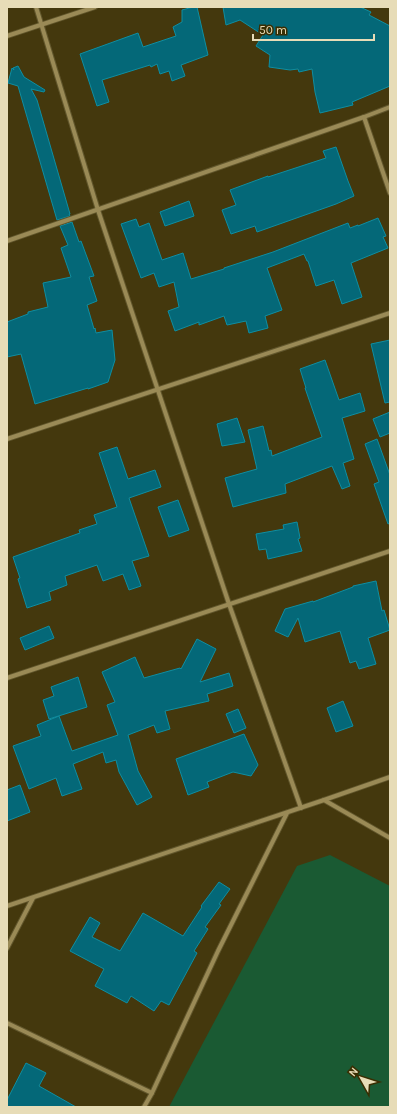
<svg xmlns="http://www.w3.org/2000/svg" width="397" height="1114" font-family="Karla,sans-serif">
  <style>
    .green { fill: #1a5a33 }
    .building { fill: #046878; stroke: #0e8ea2 }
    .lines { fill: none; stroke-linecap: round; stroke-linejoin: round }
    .minor-casing { stroke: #61562c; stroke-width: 6 }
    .minor { stroke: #9a8a56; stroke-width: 4 }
  </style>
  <rect width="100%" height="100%" fill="#44380d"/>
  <!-- green -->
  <polygon class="green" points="330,855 390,886 390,1107 169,1107 297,866"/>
  <!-- building -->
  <g class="building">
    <polygon points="193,7 197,7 208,55 181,65 185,76 172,81 169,71 160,74 157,64 151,67 150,65 102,80 109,102 97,106 80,54 138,33 143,47 176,36 173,27 182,22 182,10"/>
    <polygon points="223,7 360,7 371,12 369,15 390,26 390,86 352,102 353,105 320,113 315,92 312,69 299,72 298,69 290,70 269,67 270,55 256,46 263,35 240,20 226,25"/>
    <polygon points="18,66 24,77 45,90 44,92 31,89 37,100 70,214 69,214 70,216 57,220 18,86 8,83 12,68 14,70 13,68"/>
    <polygon points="336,147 348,181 354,196 336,204 257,232 255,226 231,234 222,210 236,205 230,190 268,176 268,177 326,158 323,151"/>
    <polygon points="189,201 194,216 165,226 160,212"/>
    <polygon points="378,218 386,236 383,237 388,248 351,263 362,297 342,304 334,280 316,286 308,261 307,261 304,254 267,268 282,310 265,316 268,328 249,333 246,321 227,325 224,316 199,325 199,322 175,331 168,311 179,307 174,282 159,287 154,273 141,278 121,224 136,219 139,227 149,223 162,260 183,253 191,279 224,269 224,268 273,252 348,223 350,228 358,225 358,226"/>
    <polygon points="72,222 79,242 81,241 94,276 89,277 97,301 87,305 94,329 95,328 96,333 112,330 115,360 108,382 88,389 88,388 35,404 21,354 7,357 7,322 28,314 28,312 48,307 43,283 71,277 61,248 68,245 60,226"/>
    <polygon points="390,340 390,402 385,403 371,344"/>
    <polygon points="325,360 339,400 360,393 365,411 342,418 354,459 343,463 350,486 342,489 332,466 285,484 286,493 233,507 225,478 257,469 248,430 263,426 269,451 271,450 272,456 322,437 305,388 306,388 300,369"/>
    <polygon points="390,412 390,433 380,437 373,419"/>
    <polygon points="237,418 245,442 222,446 217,424"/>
    <polygon points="377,439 390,475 390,523 388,524 374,484 379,482 365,444"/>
    <polygon points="117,447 128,479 155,470 161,487 129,498 149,556 132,561 141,586 129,590 123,574 103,581 97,565 65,576 67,585 49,592 51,600 27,608 18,579 20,578 13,557 80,533 79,530 97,524 94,515 117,507 99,453"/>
    <polygon points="178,500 189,530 169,537 158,507"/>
    <polygon points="297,522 300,538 298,539 302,551 268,559 266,549 259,550 256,534 284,529 283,525"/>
    <polygon points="376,581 382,611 384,610 390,630 368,638 376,664 359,669 356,661 350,663 340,631 305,642 298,618 288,637 275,631 285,609 313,601 313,602 353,587 353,586"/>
    <polygon points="49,626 54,638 25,650 20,638"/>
    <polygon points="197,639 216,649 200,682 229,673 233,686 207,694 209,701 165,711 170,729 157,733 154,725 128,735 138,771 152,797 137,805 119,772 116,760 106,763 103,752 73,764 82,789 62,796 56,778 29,789 13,746 41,736 37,725 59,716 72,751 118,735 107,705 115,702 102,672 135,657 144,678 180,668 181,669"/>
    <polygon points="78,677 87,707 49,719 43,700 54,696 51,687"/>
    <polygon points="343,701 353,726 336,732 327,708"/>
    <polygon points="238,709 246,728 234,733 226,714"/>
    <polygon points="244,734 258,765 251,776 233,772 207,782 209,787 188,795 176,759"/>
    <polygon points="20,785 30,812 7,821 7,790"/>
    <polygon points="219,882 230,889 219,904 221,905 205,927 208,929 194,951 197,953 169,1005 161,1001 154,1011 131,996 127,1003 95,986 104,969 70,951 90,917 100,923 92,937 120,951 143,913 183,936 202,907 201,906"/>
    <polygon points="26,1063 46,1073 39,1086 76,1107 7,1107 7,1100"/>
  </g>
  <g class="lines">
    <defs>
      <g id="minor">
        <polyline points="36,7 98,210 229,604 301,808"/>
        <polyline points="7,36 95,7"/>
        <polyline points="364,117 390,193"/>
        <polyline points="7,241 364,117 390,107"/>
        <polyline points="7,439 390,313"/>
        <polyline points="7,678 390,551"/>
        <polyline points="324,800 390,838"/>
        <polyline points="7,906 324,800 390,777"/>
        <polyline points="7,948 33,898"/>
        <polyline points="7,1023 152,1093"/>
        <polyline points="144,1107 152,1093 218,951 287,813"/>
      </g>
    </defs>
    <!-- minor casing -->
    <use href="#minor" class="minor-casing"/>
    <!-- minor -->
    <use href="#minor" class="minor"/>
  </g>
  <!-- border -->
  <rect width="397" height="1114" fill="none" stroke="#e7dcb7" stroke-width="16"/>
  <!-- north arrow -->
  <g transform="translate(361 1078) rotate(309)" stroke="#3a2e02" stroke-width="3" paint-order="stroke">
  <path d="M0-3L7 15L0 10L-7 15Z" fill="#e7dcb7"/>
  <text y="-6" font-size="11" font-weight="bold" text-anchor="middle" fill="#e7dcb7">N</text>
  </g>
  <!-- scale -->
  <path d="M253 34v6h121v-6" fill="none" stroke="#e7dcb7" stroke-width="2"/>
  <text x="259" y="34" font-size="12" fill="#e7dcb7" stroke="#3a2e02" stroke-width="3" paint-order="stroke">50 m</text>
</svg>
